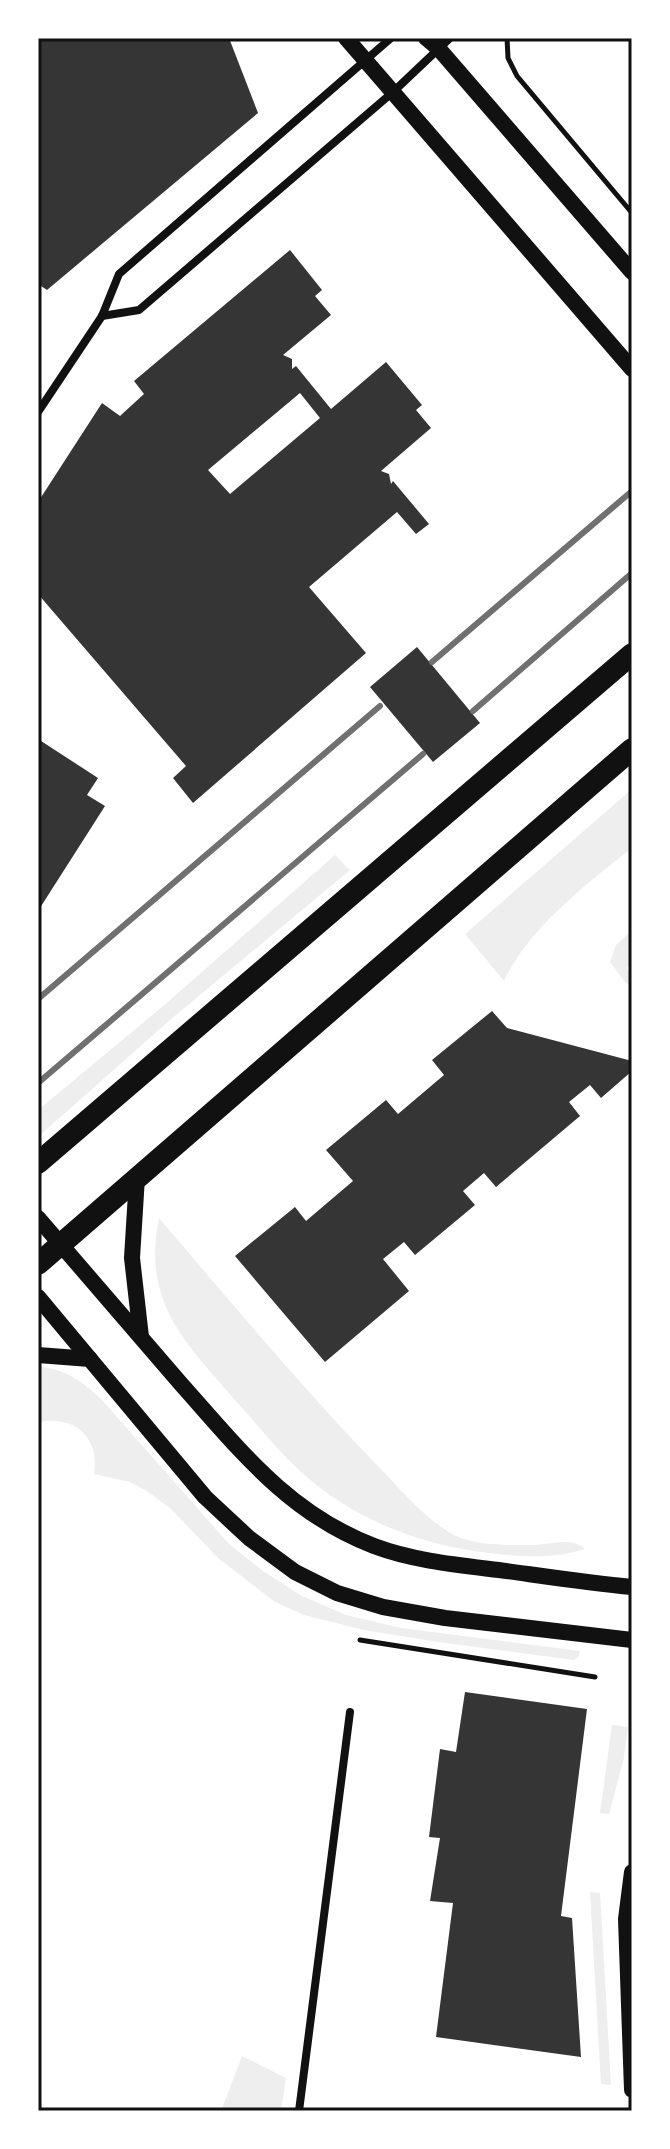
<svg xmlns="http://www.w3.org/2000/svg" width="670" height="2149" font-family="Signika,sans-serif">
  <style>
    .green { fill: #eee }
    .building { fill: #353535; fill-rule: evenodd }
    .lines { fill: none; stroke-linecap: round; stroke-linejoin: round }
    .path { stroke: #111; stroke-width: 5 }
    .minor { stroke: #111; stroke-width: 8 }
    .secondary { stroke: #111; stroke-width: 16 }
    .trunk { stroke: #111; stroke-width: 22 }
    .rail { stroke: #707070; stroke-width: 6 }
    .neatline { fill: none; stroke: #111; stroke-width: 3 }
  </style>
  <rect width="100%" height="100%" fill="#fff"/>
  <!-- green -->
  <g class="green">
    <path d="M632 789V848C587 883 528 929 504 981L465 934Z"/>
    <polygon points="335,855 350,870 170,1020 38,1137 38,1110 162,1007"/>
    <polygon points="632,930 632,962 627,968 632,975 632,986 625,982 610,962 616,945"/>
    <path d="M159 1218C229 1300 298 1383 373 1461 398 1486 423 1518 454 1535 477 1546 508 1545 533 1545 550 1545 571 1536 585 1549 553 1559 522 1557 489 1553 419 1545 353 1519 301 1472 277 1450 257 1424 235 1400 184 1341 142 1302 159 1218Z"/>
    <path d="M38 1367C65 1368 83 1382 102 1400L229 1544 263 1571 302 1596 346 1615 401 1628 580 1651 579 1656 574 1660 438 1642 364 1630 304 1615 275 1602 218 1558 171 1509 147 1491 130 1482 94 1474C100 1437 75 1415 38 1422Z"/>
    <polygon points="612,1725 628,1727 624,1758 609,1814 600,1813"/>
    <polygon points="590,1892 600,1893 611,2085 601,2084"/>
    <polygon points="242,2056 286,2078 281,2111 221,2111"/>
  </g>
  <!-- building -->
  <g class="building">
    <polygon points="38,38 229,38 258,113 47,290 38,284"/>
    <path d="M290 250 322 290 315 296 331 315 283 355 292 359V369L296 366 331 409 386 362 422 405 416 410 431 428 381 471 389 474 391 484 393 481 429 524 416 534 397 512 309 587 366 653 193 803 173 778 186 766 38 594V502L102 403 120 416 144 394 134 381ZM300 393 320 418 230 494 208 470Z"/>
    <polygon points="417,647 480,723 433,762 370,687"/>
    <polygon points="38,739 98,778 87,795 105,806 38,911"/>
    <polygon points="492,1011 507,1028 632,1061 632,1071 601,1098 590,1085 569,1102 580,1116 496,1187 484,1173 463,1191 475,1205 415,1255 404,1242 383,1259 409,1291 325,1362 235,1256 295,1207 306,1221 353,1181 326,1150 386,1100 398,1114 444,1075 432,1060"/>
    <polygon points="465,1692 587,1709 561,1916 572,1918 581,2057 436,2037 453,1903 430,1901 440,1838 429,1837 440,1749 456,1752"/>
  </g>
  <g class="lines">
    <!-- path -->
    <g class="path">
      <polyline points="507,38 508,58 517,76 632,213"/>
      <polyline points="360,1640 595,1677"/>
    </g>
    <!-- minor -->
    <g class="minor">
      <polyline points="102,316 139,310 393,92 450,38"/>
      <polyline points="38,412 102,316 119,274 391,38"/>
      <polyline points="299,2111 350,1712"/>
    </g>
    <!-- secondary -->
    <g class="secondary">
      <polyline points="346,38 632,369"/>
      <polyline points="426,38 439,49 632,272"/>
      <polyline points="137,1177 132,1258 141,1337"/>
      <path d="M38 1218C86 1273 133 1329 181 1384 240 1450 288 1513 374 1546 414 1561 458 1565 499 1570 543 1576 588 1583 632 1587"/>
      <polyline points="38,1297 205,1497 249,1538 295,1572 337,1593 383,1607 445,1618 632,1640"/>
      <polyline points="38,1355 90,1359"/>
      <polyline points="632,1872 626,1919 632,2090"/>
    </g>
    <!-- trunk -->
    <g class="trunk">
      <polyline points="38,1163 632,654"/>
      <polyline points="38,1264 632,749"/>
    </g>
    <!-- rail -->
    <g class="rail">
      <polyline points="432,662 632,491"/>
      <polyline points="473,711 632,573"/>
      <polyline points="38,999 380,706"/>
      <polyline points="38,1083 423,754"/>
    </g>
  </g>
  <!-- border -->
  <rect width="670" height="2149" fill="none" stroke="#ffffff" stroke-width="80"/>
  <rect x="40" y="40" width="590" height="2069" class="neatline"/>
</svg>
